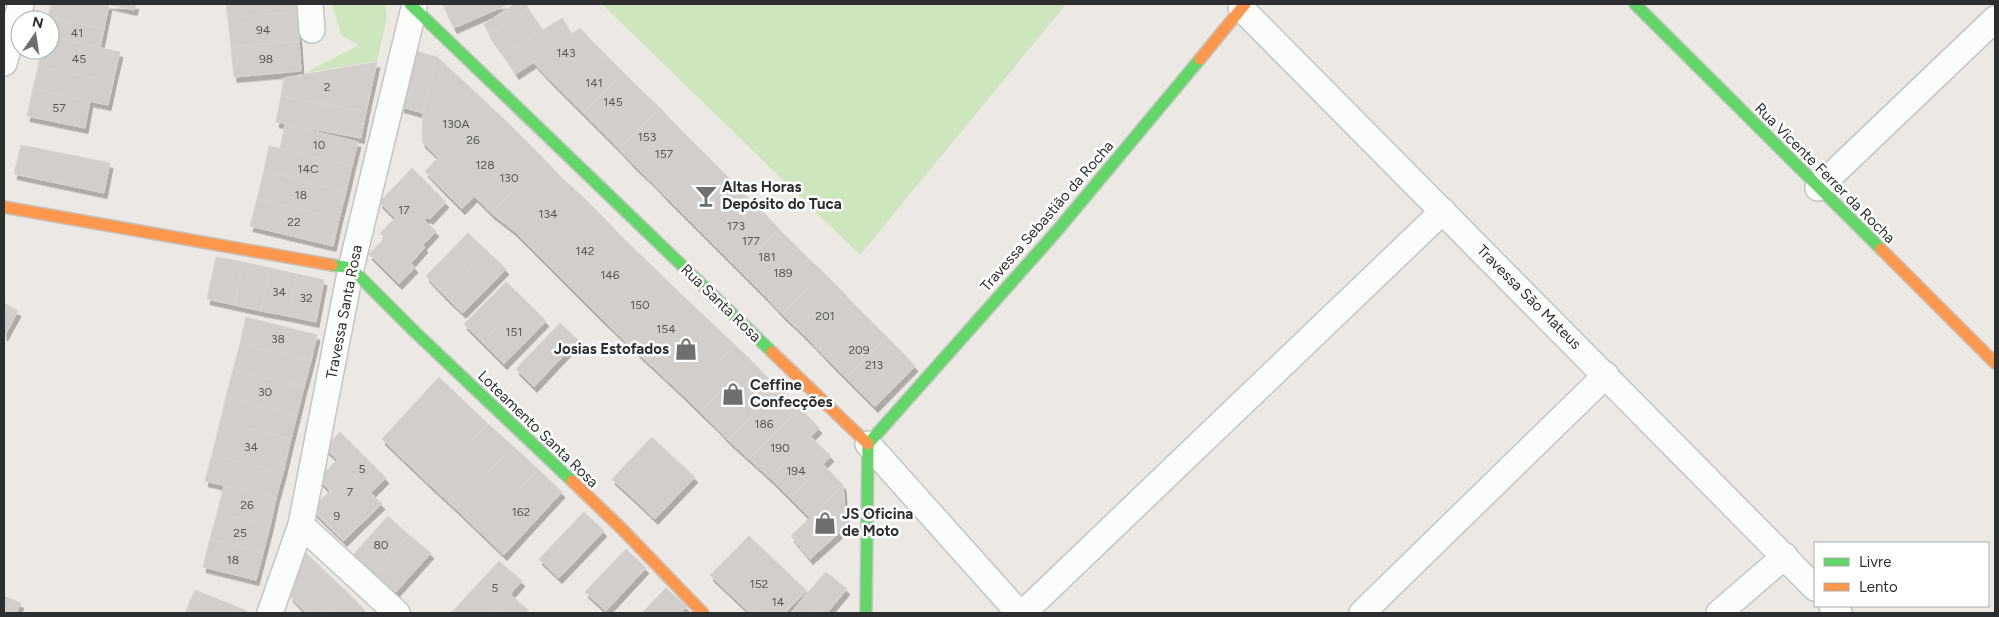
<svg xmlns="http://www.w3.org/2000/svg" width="1999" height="617" font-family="Figtree,sans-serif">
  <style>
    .green { fill: #cee6be }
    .building { fill: #d1cecb; stroke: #d7d4d0; filter: url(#shadow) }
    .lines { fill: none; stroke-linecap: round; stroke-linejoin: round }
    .street-casing { stroke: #c5c4c5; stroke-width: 28 }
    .fast-casing { stroke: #c5c4c5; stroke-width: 14 }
    .slow-casing { stroke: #c5c4c5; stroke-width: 14 }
    .street { stroke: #fcfcfb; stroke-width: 25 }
    .fast { stroke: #63d668; stroke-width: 11 }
    .slow { stroke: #ff974d; stroke-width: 11 }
    .labels { text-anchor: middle; stroke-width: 5; stroke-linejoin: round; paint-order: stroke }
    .number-label { font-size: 12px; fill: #585857 }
    .street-label { font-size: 15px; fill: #2e2e2e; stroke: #fff }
    .poi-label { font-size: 15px; font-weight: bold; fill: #2e2e2e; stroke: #fff; text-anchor: start }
  </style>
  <defs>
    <filter id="shadow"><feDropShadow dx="3" dy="5.5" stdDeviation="0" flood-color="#0004"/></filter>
  </defs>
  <rect width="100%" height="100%" fill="#ece8e4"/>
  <!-- green -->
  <g class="green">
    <polygon points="332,4 385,4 387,17 377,61 305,73 359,45 341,35"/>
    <polygon points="602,4 1066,4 860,255"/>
  </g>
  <!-- building -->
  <g class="building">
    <polygon points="51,4 109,4 104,29 48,17"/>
    <polygon points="108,4 136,4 134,10"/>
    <polygon points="226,4 295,4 296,12 228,18"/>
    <polygon points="445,4 509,4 454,28 443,5"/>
    <polygon points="515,4 526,4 529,10 489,34 484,24"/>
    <polygon points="529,10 543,30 504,55 489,34"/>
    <polygon points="296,12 299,41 231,47 228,18"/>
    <polygon points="48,17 104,29 100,48 50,37 50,20 47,20"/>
    <polygon points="562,18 573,36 516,74 504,55"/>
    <polygon points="580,28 594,43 553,83 534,63"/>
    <polygon points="50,37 120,52 113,82 38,67 41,50 50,50"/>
    <polygon points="299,41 301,71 234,77 231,47"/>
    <polygon points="594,43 605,54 564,94 553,83"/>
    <polygon points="415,51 437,57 423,113 401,107"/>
    <polygon points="605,54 624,73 583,113 564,94"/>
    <polygon points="437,57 472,89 422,142 423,113"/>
    <polygon points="377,62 366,112 281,96 284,78"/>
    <polygon points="38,67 113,82 108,105 33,89"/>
    <polygon points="624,73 642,91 601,131 583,113"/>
    <polygon points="33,89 90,101 85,128 27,116"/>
    <polygon points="472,89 490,106 439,158 422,142"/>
    <polygon points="642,91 660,108 619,149 601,131"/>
    <polygon points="281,96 366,112 361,138 276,122"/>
    <polygon points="490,106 507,122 442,189 425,171"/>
    <polygon points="660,108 675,124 634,165 619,149"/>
    <polygon points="507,122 527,142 462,209 442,189"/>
    <polygon points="285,124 358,142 352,166 280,149"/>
    <polygon points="675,124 694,143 653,183 634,165"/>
    <polygon points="527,142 544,159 491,213 474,196"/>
    <polygon points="694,143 709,158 667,198 653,183"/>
    <polygon points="21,145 110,163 104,193 14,174"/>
    <polygon points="269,146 352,166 346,192 264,171"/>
    <polygon points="709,158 721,170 680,211 667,198"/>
    <polygon points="544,159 563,179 513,230 491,213"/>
    <polygon points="412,168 446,202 430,219 395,186"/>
    <polygon points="721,170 732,181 691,222 680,211"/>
    <polygon points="264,171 346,192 339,219 257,199"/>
    <polygon points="563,179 584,198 533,250 513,230"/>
    <polygon points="732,181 749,199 708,239 691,222"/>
    <polygon points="395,186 428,217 424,220 436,231 423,245 379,202"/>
    <polygon points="584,198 602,216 551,268 533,250"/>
    <polygon points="257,199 339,219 333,246 250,226"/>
    <polygon points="749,199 764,213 723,254 708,239"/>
    <polygon points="764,213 779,229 738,269 723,254"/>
    <polygon points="602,216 619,234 568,285 551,268"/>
    <polygon points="395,218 425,247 411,263 380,233"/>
    <polygon points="779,229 796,246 755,286 738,269"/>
    <polygon points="468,233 487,251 444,295 426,276"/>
    <polygon points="619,234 651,265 600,317 568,285"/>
    <polygon points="385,238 415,267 399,284 369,254"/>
    <polygon points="796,246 810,260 769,300 755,286"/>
    <polygon points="487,251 506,269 463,313 444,295"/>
    <polygon points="216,257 243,262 234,305 207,299"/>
    <polygon points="810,260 824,273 782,314 769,300"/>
    <polygon points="243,262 270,268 261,311 234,305"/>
    <polygon points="651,265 679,292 628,344 600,317"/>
    <polygon points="270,268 297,274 288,316 261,311"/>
    <polygon points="824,273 838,287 797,328 782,314"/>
    <polygon points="297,274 324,280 316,322 288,316"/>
    <polygon points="506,282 524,299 482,342 464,324"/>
    <polygon points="838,287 854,304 813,344 797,328"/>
    <polygon points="679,292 703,315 652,366 628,344"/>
    <polygon points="524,299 546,321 504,364 482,342"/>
    <polygon points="4,303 18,311 5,335 4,335"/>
    <polygon points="854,304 872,322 831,363 813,344"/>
    <polygon points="703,315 720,331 669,382 652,366"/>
    <polygon points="246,317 317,335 311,361 240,344"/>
    <polygon points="872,322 887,337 846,378 831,363"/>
    <polygon points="560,323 578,340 534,387 516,369"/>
    <polygon points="720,331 735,345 685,397 669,382"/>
    <polygon points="887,337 902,352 861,393 846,378"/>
    <polygon points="240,344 311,361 304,387 233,370"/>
    <polygon points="735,345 751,360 700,412 685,397"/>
    <polygon points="902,352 915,366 875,407 861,393"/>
    <polygon points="751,360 766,376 716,427 700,412"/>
    <polygon points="233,370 304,387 297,415 226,397"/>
    <polygon points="766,376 779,388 728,440 716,427"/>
    <polygon points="439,377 464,401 406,462 382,439"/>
    <polygon points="779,388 800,408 749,459 728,440"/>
    <polygon points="226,397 297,415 291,439 220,422"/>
    <polygon points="464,401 488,424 430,485 406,462"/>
    <polygon points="800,408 819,428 770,478 749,459"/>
    <polygon points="220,422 291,439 283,473 212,455"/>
    <polygon points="488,424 513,446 455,508 430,485"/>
    <polygon points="340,432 386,478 371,493 325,448"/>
    <polygon points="810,436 831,456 790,498 770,478"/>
    <polygon points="652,437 673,457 634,499 612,479"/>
    <polygon points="513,446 538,469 480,532 455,508"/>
    <polygon points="212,455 283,473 276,498 205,481"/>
    <polygon points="673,457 695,477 655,519 634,499"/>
    <polygon points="337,460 382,504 362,523 318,479"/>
    <polygon points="823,464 843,485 810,518 790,498"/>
    <polygon points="538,469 562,492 504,555 480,532"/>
    <polygon points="843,485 846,527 810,559 791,536"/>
    <polygon points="224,486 276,498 270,526 217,513"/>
    <polygon points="330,491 362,523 344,541 311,509"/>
    <polygon points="584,512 604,531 559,578 539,559"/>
    <polygon points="217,513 270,526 263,553 210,539"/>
    <polygon points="388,516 409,535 374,573 353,555"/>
    <polygon points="409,535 431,553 396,592 374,573"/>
    <polygon points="749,536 769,555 731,595 710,575"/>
    <polygon points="210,539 263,553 256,580 203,567"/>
    <polygon points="626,549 646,568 606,611 585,592"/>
    <polygon points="304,551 331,577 301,608 290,596"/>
    <polygon points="769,555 788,573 750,613 731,595"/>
    <polygon points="499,561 522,581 493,613 451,613"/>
    <polygon points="826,572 847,589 827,613 821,613 803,598"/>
    <polygon points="788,573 807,591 785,613 750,613"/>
    <polygon points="331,577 346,591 325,613 306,613 301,608"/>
    <polygon points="666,588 687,607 681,613 642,613"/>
    <polygon points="195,590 247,611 246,613 185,613"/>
    <polygon points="346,591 365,610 361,613 325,613"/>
    <polygon points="510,594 529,611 527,613 493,613"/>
    <polygon points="4,596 21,603 16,613 4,613"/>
    <polygon points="803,598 821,613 791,613"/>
  </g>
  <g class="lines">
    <defs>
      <g id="street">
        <polyline points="310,4 312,30"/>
        <polyline points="1241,8 1815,588"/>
        <polyline points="4,63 21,4"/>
        <polyline points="1818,188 1995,19"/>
        <polyline points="868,444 1019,613"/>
        <polyline points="301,525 397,613"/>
        <polyline points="1832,606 1839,613"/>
        <polyline points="270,613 301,525 351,268 414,8"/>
        <polyline points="1023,613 1443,211"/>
        <polyline points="1362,613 1606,375"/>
        <polyline points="1719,613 1785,556"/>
      </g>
      <g id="fast">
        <polyline points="410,4 772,352"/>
        <polyline points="1635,4 1881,249"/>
        <polyline points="332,265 351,268 415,332 572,481"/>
        <polyline points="868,444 1056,232 1200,59"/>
        <polyline points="866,613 868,444"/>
      </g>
      <g id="slow">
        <polyline points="1200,59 1245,4"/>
        <polyline points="4,207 332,265"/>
        <polyline points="1881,249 1995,363"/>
        <polyline points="772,352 868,444"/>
        <polyline points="572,481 621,528 703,613"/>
      </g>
    </defs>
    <!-- street casing -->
    <use href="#street" class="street-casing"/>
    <!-- fast casing -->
    <use href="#fast" class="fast-casing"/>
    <!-- slow casing -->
    <use href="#slow" class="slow-casing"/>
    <!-- street -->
    <use href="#street" class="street"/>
    <!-- fast -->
    <use href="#fast" class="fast"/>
    <!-- slow -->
    <use href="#slow" class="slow"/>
  </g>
  <!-- icons -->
  <defs>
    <symbol id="bar-bare" viewBox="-9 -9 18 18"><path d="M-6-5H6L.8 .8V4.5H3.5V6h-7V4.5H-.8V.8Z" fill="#706f6e" stroke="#fff" stroke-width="2.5" paint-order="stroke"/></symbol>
    <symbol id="shop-bare" viewBox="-9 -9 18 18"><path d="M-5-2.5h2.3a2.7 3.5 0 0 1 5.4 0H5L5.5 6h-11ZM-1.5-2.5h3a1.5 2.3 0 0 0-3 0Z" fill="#706f6e" stroke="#fff" stroke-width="2.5" paint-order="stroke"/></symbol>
  </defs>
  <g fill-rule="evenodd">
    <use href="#bar-bare" x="690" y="180" width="32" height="32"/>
    <use href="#shop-bare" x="670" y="333" width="32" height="32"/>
    <use href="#shop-bare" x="717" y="378" width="32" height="32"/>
    <use href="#shop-bare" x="809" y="507" width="32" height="32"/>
  </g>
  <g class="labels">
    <!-- number labels -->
    <g class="number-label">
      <text x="263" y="34">94</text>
      <text x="77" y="37">41</text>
      <text x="566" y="57">143</text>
      <text x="79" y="63">45</text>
      <text x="266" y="63">98</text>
      <text x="594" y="87">141</text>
      <text x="327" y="91">2</text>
      <text x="613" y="106">145</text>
      <text x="59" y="112">57</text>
      <text x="456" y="128">130A</text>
      <text x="647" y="141">153</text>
      <text x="473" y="144">26</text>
      <text x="319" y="149">10</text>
      <text x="664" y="158">157</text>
      <text x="485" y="169">128</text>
      <text x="308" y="173">14C</text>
      <text x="509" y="182">130</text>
      <text x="301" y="199">18</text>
      <text x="404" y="214">17</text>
      <text x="548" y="218">134</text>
      <text x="294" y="226">22</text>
      <text x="736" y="230">173</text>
      <text x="751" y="245">177</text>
      <text x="585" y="255">142</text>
      <text x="767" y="261">181</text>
      <text x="783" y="277">189</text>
      <text x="610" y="279">146</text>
      <text x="279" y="296">34</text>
      <text x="306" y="302">32</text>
      <text x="640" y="309">150</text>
      <text x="825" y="320">201</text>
      <text x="666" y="333">154</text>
      <text x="514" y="336">151</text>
      <text x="278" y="343">38</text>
      <text x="859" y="354">209</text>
      <text x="874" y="369">213</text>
      <text x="265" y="396">30</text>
      <text x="764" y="428">186</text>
      <text x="251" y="451">34</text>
      <text x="780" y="452">190</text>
      <text x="362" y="473">5</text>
      <text x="796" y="475">194</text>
      <text x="350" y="496">7</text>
      <text x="247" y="509">26</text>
      <text x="521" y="516">162</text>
      <text x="337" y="520">9</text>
      <text x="240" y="537">25</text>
      <text x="381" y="549">80</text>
      <text x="233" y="564">18</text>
      <text x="759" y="588">152</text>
      <text x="495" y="592">5</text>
      <text x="778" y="606">14</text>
    </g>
    <!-- street labels -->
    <g class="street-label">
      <text transform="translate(1825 173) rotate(45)" y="5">Rua Vicente Ferrer da Rocha</text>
      <text transform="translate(1047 216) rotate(-49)" y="5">Travessa Sebastião da Rocha</text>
      <text transform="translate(1529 297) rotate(45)" y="5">Travessa São Mateus</text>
      <text transform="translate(721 303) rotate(44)" y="5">Rua Santa Rosa</text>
      <text transform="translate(344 312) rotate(-79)" y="5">Travessa Santa Rosa</text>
      <text transform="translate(538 429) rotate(44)" y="5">Loteamento Santa Rosa</text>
    </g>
    <!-- poi labels -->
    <g class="poi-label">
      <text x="722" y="192">Altas Horas<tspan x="722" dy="17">Depósito do Tuca</tspan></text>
      <text x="669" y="354" text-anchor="end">Josias Estofados</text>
      <text x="750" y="390">Ceffine<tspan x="750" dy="17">Confecções</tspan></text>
      <text x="842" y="519">JS Oficina<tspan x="842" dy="17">de Moto</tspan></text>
    </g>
  </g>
  <!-- border -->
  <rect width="1999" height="617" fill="none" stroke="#2e2e2e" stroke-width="10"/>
  <!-- legend -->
  <rect x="1814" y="542" width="175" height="65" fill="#ffffff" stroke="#ababab"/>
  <rect x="1824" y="558" width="25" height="8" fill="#63d668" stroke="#ababab"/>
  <text x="1859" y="567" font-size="15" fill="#2e2e2e">Livre</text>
  <rect x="1824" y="583" width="25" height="8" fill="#ff974d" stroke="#ababab"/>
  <text x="1859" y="592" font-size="15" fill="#2e2e2e">Lento</text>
  <!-- north arrow -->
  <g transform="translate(35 35) rotate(13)"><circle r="24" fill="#ffffff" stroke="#ababab"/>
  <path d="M0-4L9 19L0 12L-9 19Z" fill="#706f6e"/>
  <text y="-8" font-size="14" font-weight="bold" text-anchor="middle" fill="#2e2e2e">N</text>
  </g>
</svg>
